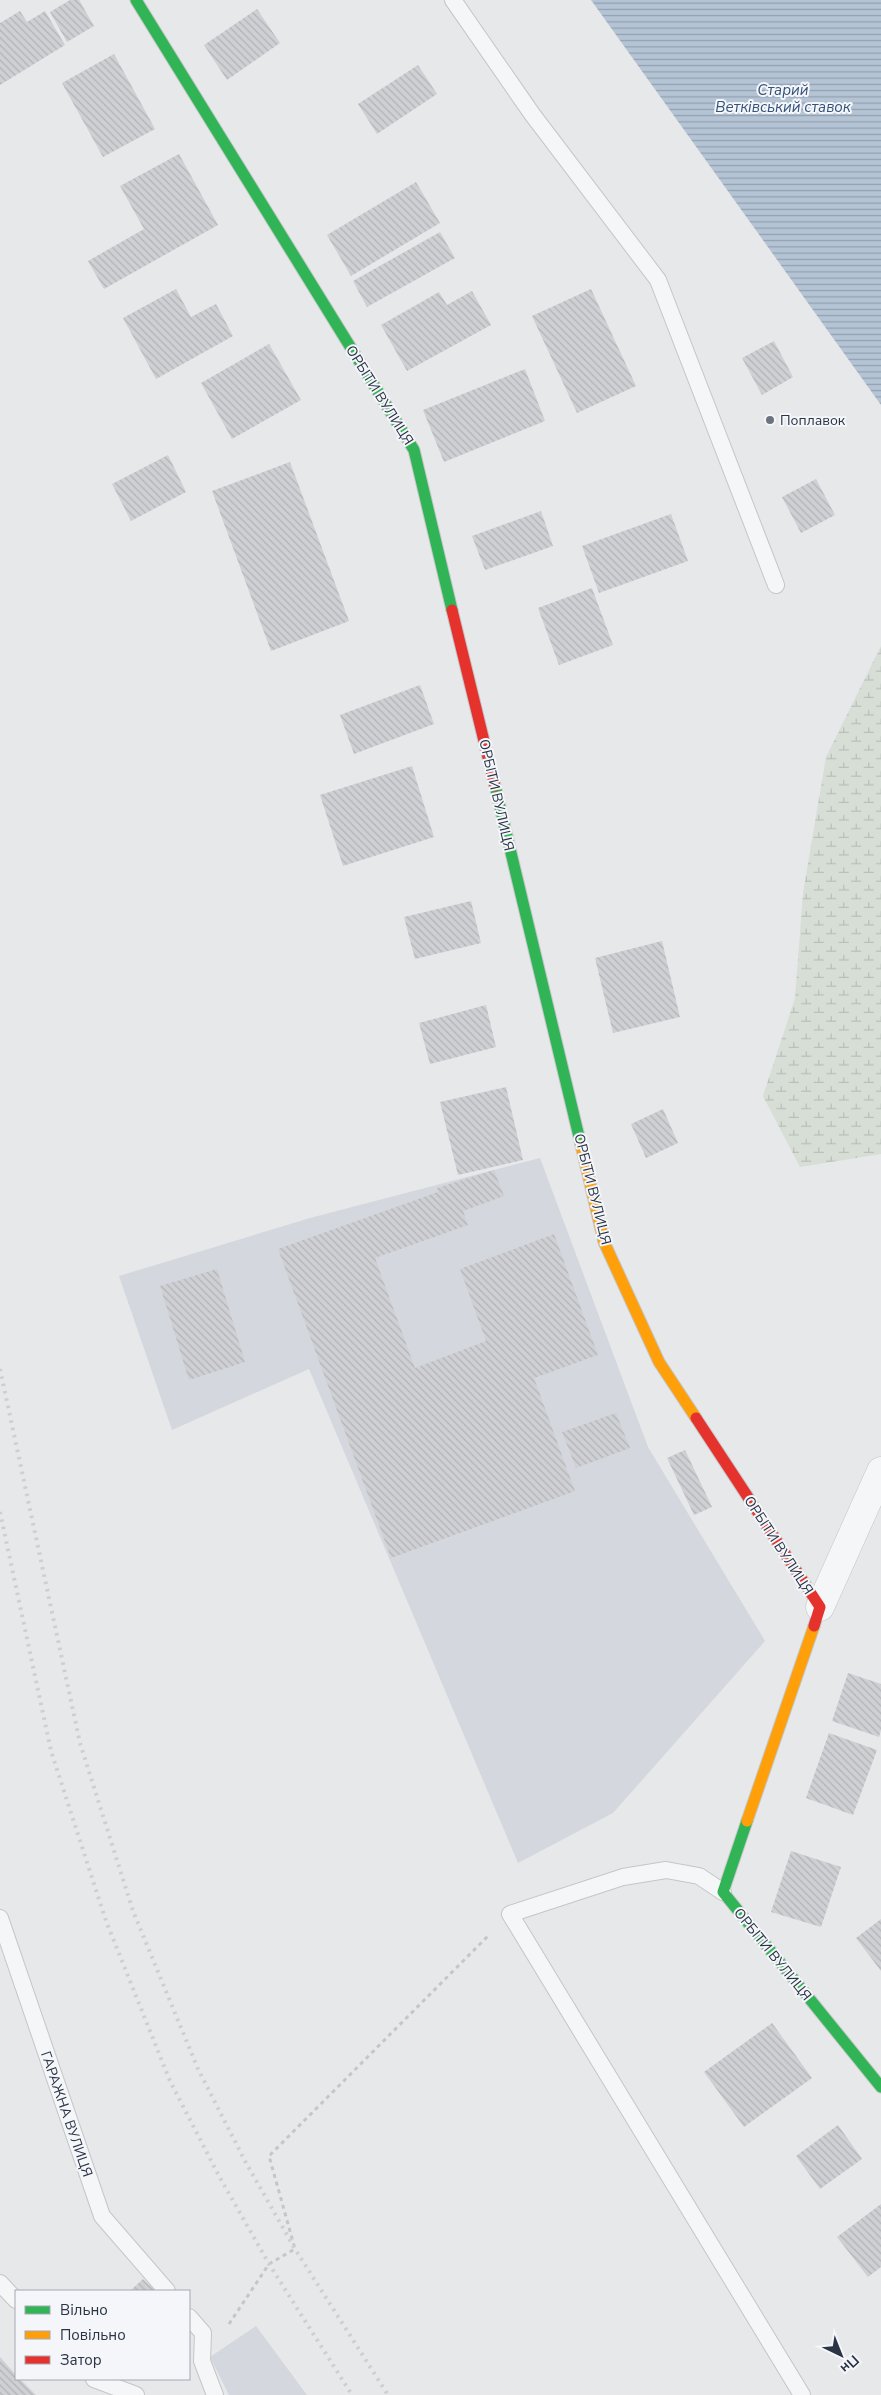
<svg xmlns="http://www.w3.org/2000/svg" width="881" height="2395" font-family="'Nunito Sans',sans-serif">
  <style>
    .built { fill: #d4d7dd }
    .wetland { fill: url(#wetland-marsh) }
    .water { fill: url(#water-rules) }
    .building { fill: url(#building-back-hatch) }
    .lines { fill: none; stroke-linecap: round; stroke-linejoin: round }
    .lane-casing { stroke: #c4c6c8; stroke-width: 18 }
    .street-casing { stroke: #c4c6c8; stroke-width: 29 }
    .fast-casing { stroke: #c4c6c8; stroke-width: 13 }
    .slow-casing { stroke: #c4c6c8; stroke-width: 13 }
    .jam-casing { stroke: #c4c6c8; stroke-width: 13 }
    .path { stroke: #c5c6ca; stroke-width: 3; stroke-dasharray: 4 4; stroke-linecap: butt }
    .lane { stroke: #f5f6f7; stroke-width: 16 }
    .street { stroke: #f5f6f7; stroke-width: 28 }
    .fast { stroke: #30b455; stroke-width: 11 }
    .slow { stroke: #ff9f0a; stroke-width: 11 }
    .jam { stroke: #e5322d; stroke-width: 11 }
    .rail { stroke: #cecfd2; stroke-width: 4; stroke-dasharray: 2.5 5; stroke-linecap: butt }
    .poi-dot { fill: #6c737f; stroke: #f4f6f9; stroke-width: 2 }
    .labels { text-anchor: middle; stroke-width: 4; stroke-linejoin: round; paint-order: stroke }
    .street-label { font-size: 14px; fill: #2b3445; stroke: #f4f6f9 }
    .poi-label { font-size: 14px; fill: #2b3445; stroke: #f4f6f9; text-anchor: start }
    .water-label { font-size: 15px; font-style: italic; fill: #34527a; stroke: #f4f6f9 }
  </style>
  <defs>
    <pattern id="wetland-marsh" width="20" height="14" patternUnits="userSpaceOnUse" patternTransform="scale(1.25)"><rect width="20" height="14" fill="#d6ded6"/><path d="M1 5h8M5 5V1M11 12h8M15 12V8" fill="none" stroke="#b8bfb9"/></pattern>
    <pattern id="water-rules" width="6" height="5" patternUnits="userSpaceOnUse" patternTransform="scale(1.25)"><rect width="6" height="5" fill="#b4c4d5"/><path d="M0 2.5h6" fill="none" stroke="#93a0af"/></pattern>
    <pattern id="building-back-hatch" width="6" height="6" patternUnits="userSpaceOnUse" patternTransform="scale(1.25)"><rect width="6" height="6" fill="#ced0d3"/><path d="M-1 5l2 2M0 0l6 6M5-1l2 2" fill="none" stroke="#b1b3b6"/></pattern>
  </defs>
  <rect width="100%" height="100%" fill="#e6e8ea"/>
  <!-- built -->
  <g class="built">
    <polygon points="540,1158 648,1447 765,1641 613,1813 518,1863 309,1369 172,1430 119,1276 310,1218"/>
    <polygon points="256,2326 307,2395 229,2395 210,2357"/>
  </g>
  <!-- wetland -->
  <polygon class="wetland" points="881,646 881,1154 800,1167 763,1096 795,998 803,893 826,757"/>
  <!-- water -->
  <polygon class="water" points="591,0 881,0 881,405"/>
  <!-- building -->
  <g class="building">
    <polygon points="70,0 79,0 94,26 67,42 50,12"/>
    <polygon points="257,9 280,43 227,80 204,45"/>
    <polygon points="20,11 27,22 45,11 65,45 0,85 0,23"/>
    <polygon points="114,54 155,129 103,157 62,83"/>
    <polygon points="418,65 437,94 377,134 358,104"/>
    <polygon points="179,154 218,225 104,289 88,261 144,229 120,186"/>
    <polygon points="416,182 440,223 351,276 327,235"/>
    <polygon points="440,232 455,258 367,307 353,281"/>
    <polygon points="176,289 191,317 216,304 233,336 156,379 123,318"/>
    <polygon points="591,289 636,386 577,413 532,316"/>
    <polygon points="472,291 491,325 407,371 381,325 439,292 447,305"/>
    <polygon points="774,341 793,377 762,395 742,358"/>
    <polygon points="269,344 301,400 232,439 201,383"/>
    <polygon points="525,369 545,421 444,462 423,410"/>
    <polygon points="168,455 186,492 131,521 112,484"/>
    <polygon points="290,462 349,621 271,651 212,491"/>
    <polygon points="816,479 835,515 801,533 782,497"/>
    <polygon points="541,511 553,546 485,570 472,536"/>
    <polygon points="671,514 688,561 599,593 582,546"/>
    <polygon points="592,588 613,645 559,665 538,608"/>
    <polygon points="420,685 434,724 354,754 340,715"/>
    <polygon points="412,766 434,837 343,866 320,795"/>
    <polygon points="471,901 481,943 415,959 404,917"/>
    <polygon points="662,941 680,1017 613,1033 595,958"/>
    <polygon points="486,1005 496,1047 430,1064 419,1023"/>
    <polygon points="506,1087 523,1160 458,1175 440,1102"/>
    <polygon points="663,1109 678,1143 646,1158 631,1124"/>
    <polygon points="494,1170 504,1196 463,1211 468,1225 375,1258 415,1368 486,1341 460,1269 554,1234 598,1355 534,1378 575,1491 391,1558 278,1249 438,1192 437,1188"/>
    <polygon points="217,1269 245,1362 189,1380 160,1286"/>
    <polygon points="616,1413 630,1448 576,1468 562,1432"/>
    <polygon points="685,1450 712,1507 694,1515 667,1458"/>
    <polygon points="848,1673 881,1684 881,1730 879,1737 832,1721"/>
    <polygon points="829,1733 877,1750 853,1815 806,1798"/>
    <polygon points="791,1851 841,1867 821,1927 771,1912"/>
    <polygon points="881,1919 881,1971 856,1938"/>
    <polygon points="772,2023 812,2078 744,2127 704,2072"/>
    <polygon points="838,2125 862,2159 820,2189 796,2156"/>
    <polygon points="881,2204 881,2267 868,2277 837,2237"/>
    <polygon points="143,2279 156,2291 130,2291"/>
    <polygon points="0,2357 16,2375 16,2379 20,2379 36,2395 0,2395"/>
  </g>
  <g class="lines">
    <defs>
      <g id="lane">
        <polyline points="453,0 532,114 658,280 776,585"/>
        <polyline points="723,1892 699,1876 666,1870 623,1877 510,1914 802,2395"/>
        <polyline points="0,1918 102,2216 167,2291"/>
        <polyline points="0,2283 16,2300"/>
        <polyline points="189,2317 203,2333 202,2361 215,2395"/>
        <polyline points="94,2379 136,2395"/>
      </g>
      <polyline id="street" points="820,1607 881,1471"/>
      <g id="fast">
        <polyline points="136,0 414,450 452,610"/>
        <polyline points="495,786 581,1145"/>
        <polyline points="747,1821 723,1892 881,2087"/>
      </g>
      <g id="slow">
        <polyline points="581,1145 604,1242 659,1362 696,1418"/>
        <polyline points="747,1821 814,1626"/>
      </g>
      <g id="jam">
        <polyline points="452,610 495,786"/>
        <polyline points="696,1418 820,1607 814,1626"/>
      </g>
    </defs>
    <!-- lane casing -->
    <use href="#lane" class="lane-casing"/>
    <!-- street casing -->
    <use href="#street" class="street-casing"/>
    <!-- fast casing -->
    <use href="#fast" class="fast-casing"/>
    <!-- slow casing -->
    <use href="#slow" class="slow-casing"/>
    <!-- jam casing -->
    <use href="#jam" class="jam-casing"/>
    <!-- path -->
    <polyline class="path" points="229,2324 269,2264 295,2249 269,2156 489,1935"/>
    <!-- lane -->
    <use href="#lane" class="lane"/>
    <!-- street -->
    <use href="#street" class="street"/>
    <!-- fast -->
    <use href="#fast" class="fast"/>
    <!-- slow -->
    <use href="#slow" class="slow"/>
    <!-- jam -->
    <use href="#jam" class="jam"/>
    <!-- rail -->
    <g class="rail">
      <polyline points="0,1369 80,1743 133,1911 198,2069 245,2161 295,2249 388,2395"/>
      <polyline points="0,1512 51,1751 106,1921 170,2081 219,2176 269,2264 352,2395"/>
    </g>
  </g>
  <!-- markers -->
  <circle class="poi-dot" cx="770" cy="420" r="5"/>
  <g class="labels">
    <!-- street labels -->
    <g class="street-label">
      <text transform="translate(380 395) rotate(58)" y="5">ОРБІТИ ВУЛИЦЯ</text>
      <text transform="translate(497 795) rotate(77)" y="5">ОРБІТИ ВУЛИЦЯ</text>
      <text transform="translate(593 1189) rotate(76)" y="5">ОРБІТИ ВУЛИЦЯ</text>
      <text transform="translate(779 1545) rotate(57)" y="5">ОРБІТИ ВУЛИЦЯ</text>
      <text transform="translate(773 1954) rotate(51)" y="5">ОРБІТИ ВУЛИЦЯ</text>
      <text transform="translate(67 2114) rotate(71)" y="5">ГАРАЖНА ВУЛИЦЯ</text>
    </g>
    <!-- poi labels -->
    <g class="poi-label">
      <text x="780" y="425">Поплавок</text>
    </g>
    <!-- water labels -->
    <g class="water-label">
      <text x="783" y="95">Старий<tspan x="783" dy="17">Ветківський ставок</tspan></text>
    </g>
  </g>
  <!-- legend -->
  <rect x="15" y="2290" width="175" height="90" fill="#f4f6f9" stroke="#a4a8b1"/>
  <rect x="25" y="2306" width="25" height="8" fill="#30b455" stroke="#a4a8b1"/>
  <text x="60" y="2315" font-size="15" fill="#2b3445">Вільно</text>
  <rect x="25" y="2331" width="25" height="8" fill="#ff9f0a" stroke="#a4a8b1"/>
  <text x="60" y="2340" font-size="15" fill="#2b3445">Повільно</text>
  <rect x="25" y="2356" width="25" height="8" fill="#e5322d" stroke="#a4a8b1"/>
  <text x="60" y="2365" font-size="15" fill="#2b3445">Затор</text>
  <!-- north arrow -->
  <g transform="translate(841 2355) rotate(137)" stroke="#f4f6f9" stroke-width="4" paint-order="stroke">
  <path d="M0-4L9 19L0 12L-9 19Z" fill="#2b3445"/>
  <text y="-8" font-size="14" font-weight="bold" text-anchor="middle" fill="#2b3445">Пн</text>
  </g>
</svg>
